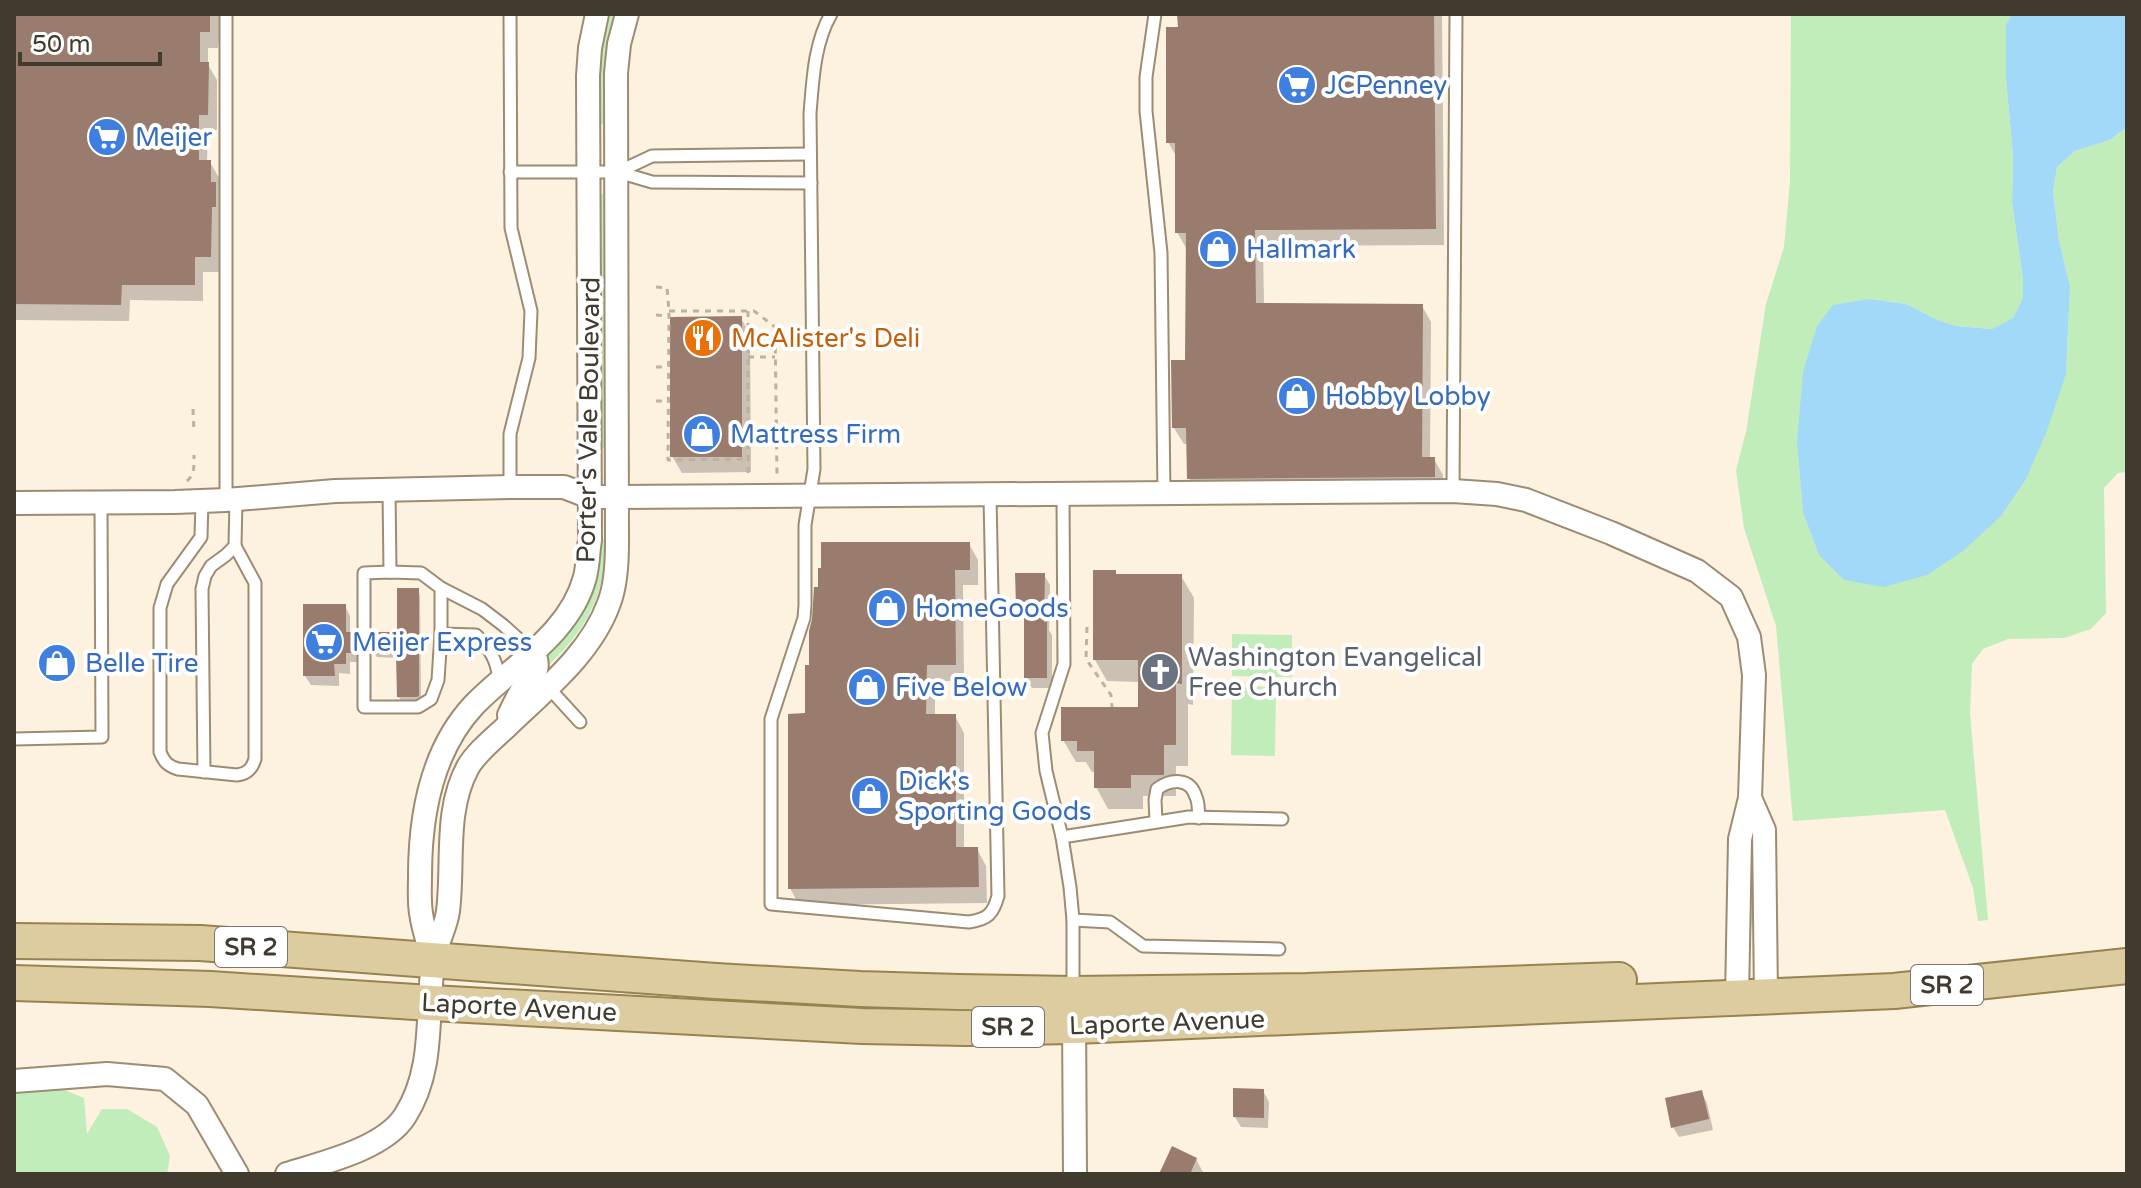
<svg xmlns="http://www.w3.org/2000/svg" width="2141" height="1188" font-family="'Varela Round',sans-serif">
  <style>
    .green { fill: #c0edb9 }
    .water { fill: #a2d9f8 }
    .shadow { fill: #0003 }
    .building { fill: #997c6e }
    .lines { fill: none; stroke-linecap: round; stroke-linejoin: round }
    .service-casing { stroke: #9d8b72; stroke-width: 15 }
    .minor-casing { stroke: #9d8b72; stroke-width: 26 }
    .primary-casing { stroke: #97834f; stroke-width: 38 }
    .path { stroke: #bcb1a2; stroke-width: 3; stroke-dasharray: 6 6; stroke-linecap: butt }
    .service { stroke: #fff; stroke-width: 11 }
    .minor { stroke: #fff; stroke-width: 22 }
    .primary { stroke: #ddcca0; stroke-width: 34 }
    .labels { text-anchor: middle; stroke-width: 8; stroke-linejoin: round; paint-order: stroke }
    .shield { fill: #fff; stroke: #7a756d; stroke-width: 2 }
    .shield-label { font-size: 24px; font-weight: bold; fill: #413a2f }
    .shop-label { font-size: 26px; fill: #366cbe; stroke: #fff; text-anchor: start }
    .food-label { font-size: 26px; fill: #c56008; stroke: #fff; text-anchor: start }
    .street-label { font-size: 26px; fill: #413a2f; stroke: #fff }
    .worship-label { font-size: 26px; fill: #5b616d; stroke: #fff; text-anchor: start }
  </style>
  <rect width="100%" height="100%" fill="#fdf1e0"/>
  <!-- green -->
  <g class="green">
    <polygon points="608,14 615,14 606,53 606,124 599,124 601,46"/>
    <polygon points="1791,14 2012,14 2006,24 2006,79 2013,155 2012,202 2023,279 2023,298 2013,318 1992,329 1956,326 1936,320 1906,304 1869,299 1797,443 1803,513 1819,555 2066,374 2070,287 2059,240 2053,192 2057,167 2075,151 2110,140 2127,127 2127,472 2118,473 2104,488 2106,613 2091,629 2064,638 2008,639 1983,649 1972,664 1970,713 1988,920 1978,921 1973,888 1945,810 1793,821 1776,626 1744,528 1736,470 1746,432 1766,304 1784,247 1790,182"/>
    <polygon points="601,194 604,194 606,197 606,447 603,449 599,446 598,196"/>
    <path d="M603 539 606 541C605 594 588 627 550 664H547L546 654C569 629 588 610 597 576 601 564 600 551 603 539Z"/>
    <polygon points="1232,634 1292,635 1292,677 1232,676"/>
    <polygon points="1232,686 1276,687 1275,756 1231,755"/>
    <polygon points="1750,831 1754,831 1754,924 1753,928 1750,924"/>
    <polygon points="62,1089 84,1098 87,1134 102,1109 127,1109 157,1127 170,1156 167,1174 14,1174 14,1093"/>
  </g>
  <!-- water -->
  <polygon class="water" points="2012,14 2127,14 2127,127 2110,140 2075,151 2057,167 2053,192 2059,240 2070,287 2066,374 2046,433 2026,479 2001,516 1963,551 1927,575 1884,587 1844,580 1819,555 1803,513 1797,443 1803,372 1817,326 1833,305 1869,299 1906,304 1937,320 1956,326 1992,329 2013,318 2023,298 2023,279 2012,202 2013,155 2006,79 2006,24"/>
  <!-- shadow -->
  <g class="shadow">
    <polygon points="14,14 223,14 222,43 218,43 218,48 208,48 208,65 217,80 217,130 208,130 207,162 210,162 219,178 219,192 224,200 224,223 220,223 220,272 203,272 203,301 130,300 129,321 14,320"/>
    <polygon points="1179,14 1442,14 1444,245 1263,246 1264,305 1422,306 1431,322 1430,459 1434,459 1443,475 1443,493 1198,495 1189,478 1188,444 1184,444 1174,428 1187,362 1186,248 1177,232 1177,158 1168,142"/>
    <polygon points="741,318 750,335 751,472 682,473 672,456"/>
    <polygon points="969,544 978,560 978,585 963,585 964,681 935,681 935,716 955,716 964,733 964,849 977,849 986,866 987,903 799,905 790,888 807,715"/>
    <polygon points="1115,572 1117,576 1181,576 1194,598 1193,705 1188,704 1188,766 1176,766 1176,796 1143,796 1143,809 1108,809 1096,787 1096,772 1092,772 1086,762 1076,762 1063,740 1140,709 1140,682 1107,681 1095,660"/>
    <polygon points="1044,575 1050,585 1049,630 1052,635 1052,688 1032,688 1026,678 1026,617 1024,617 1018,606"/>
    <polygon points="418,590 420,595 421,700 401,701 399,697 398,658 377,657 374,653 399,634"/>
    <polygon points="345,606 350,616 350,634 354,634 360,644 360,662 350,662 350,674 339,673 339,686 311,685 305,676"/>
    <polygon points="1263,1091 1269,1102 1268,1128 1241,1127 1235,1117"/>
    <polygon points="1701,1092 1707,1103 1713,1130 1679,1137 1673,1127"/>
    <polygon points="1196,1159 1204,1174 1161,1174"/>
  </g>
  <!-- building -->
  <g class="building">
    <polygon points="14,14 210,14 210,32 200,32 200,62 209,62 208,115 199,115 199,160 211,160 211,182 216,182 216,207 212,207 211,257 195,257 195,285 122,285 121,305 14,304"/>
    <polygon points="1177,14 1434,14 1436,229 1255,230 1256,303 1423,304 1422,457 1435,457 1435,477 1187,479 1186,428 1172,428 1171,360 1185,360 1186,233 1175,233 1175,143 1166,143 1166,27 1178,27"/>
    <polygon points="742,316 742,457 670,457 670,317"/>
    <polygon points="821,542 970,542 970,570 955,570 956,665 927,665 926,714 956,714 956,847 978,847 979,887 788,889 788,714 805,713 805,665 809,665 809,631 812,619 814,587 818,587 818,568 821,568"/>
    <polygon points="1093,570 1116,570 1116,574 1182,574 1182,684 1176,683 1176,745 1164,745 1164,775 1131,775 1131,788 1094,788 1094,751 1077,751 1077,741 1061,741 1061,707 1138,707 1138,660 1093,660"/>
    <polygon points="1015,573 1045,573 1044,622 1047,622 1047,678 1024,678 1024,607 1016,607"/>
    <polygon points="397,588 419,588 419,696 417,697 397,697 396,654 372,653 372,632 397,632"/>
    <polygon points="303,604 346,604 346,632 356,632 356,653 346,653 346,664 334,664 335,676 303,676"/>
    <polygon points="1233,1088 1264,1089 1264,1118 1233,1117"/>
    <polygon points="1702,1090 1709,1119 1671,1128 1665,1098"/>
    <polygon points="1172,1146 1197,1158 1190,1174 1159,1174"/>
  </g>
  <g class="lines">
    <defs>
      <g id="service">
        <polyline points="226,14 226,500"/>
        <polyline points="510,14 511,228 531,311 529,358 510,434 510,487"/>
        <path d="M831 14C814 44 813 79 810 113L814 469 805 525V605L804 618 771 719V904L969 922C988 919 993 914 998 896L990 496"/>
        <polyline points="1155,14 1146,77 1146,111 1161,253 1164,495"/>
        <polyline points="810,154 652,156 618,172 652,182 811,183"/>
        <polyline points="510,172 617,172"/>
        <polyline points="389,490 390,572"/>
        <polyline points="1453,491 1456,14"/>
        <polyline points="1063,495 1064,664 1042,733 1046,771 1062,837 1070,887 1073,920 1073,989"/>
        <path d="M202 501 201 537 167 584 160 608V752C164 762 168 766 178 769L237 775C247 774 252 769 255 759V583L235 546"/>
        <polygon points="390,572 421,573 441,588 441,634 438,680 431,699 418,707 364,707 364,573"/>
        <polyline points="441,588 482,609 503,625 534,653"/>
        <path d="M441 634 476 635C490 649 497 660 499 680"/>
        <polyline points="548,687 580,722"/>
        <polyline points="14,739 102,737 101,503"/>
        <polyline points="204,772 202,589 205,576 211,566 226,555 235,546 236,499"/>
        <path d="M1156 821 1155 800 1157 789C1171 779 1190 777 1196 797 1199 803 1198 811 1199 818"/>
        <polyline points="1062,837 1189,817 1282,819"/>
        <polyline points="1073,920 1110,922 1143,946 1279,949"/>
      </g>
      <g id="minor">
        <polyline points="14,503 175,502 226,500 335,491 510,487 564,487 590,497 617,497 1453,491 1497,494 1526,500 1611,533 1697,571 1731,597 1749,637 1754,675 1750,798 1740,839 1737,998"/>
        <path d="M509 715C513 707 517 698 522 690 531 673 542 674 534 653"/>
        <polyline points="1750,798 1764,830 1766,997"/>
        <path d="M433 961C429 945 423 929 421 913 419 901 420 888 420 876 420 816 431 751 474 705 513 665 570 634 585 577 588 565 588 552 590 540L588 76 590 48 597 14"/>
        <polyline points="1074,1015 1075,1174"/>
        <polyline points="14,1081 107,1074 165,1079 197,1105 237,1174"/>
        <path d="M287 1174C322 1163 384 1149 405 1116 435 1069 426 1016 433 963 435 945 446 928 448 911 454 863 444 811 468 767 476 753 493 739 505 728 543 691 591 654 609 603 616 585 617 562 617 543L616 73 619 44 627 14"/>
      </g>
      <g id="primary">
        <polyline points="14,941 200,943 716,981 860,989 958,992 1073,994 1307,991 1619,980"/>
        <polyline points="14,983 210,989 431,1003 862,1026 966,1028 1075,1026 1894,991 2127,966"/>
      </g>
    </defs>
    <!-- service casing -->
    <use href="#service" class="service-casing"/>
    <!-- minor casing -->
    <use href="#minor" class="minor-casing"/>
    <!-- primary casing -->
    <use href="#primary" class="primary-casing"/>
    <!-- path -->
    <g class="path">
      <polyline points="656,287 667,288 669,311 668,460 748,459"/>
      <polyline points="669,311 754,311 775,327 777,477"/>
      <polyline points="748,311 748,475"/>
      <polyline points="656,315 669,316"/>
      <polyline points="748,357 775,357"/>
      <polyline points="656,367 668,367"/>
      <polyline points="656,401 668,401"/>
      <polyline points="193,409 194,431"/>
      <path d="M187 481C195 474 194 465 194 455"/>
      <polyline points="1087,627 1086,659 1111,695 1112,707"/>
    </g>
    <!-- service -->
    <use href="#service" class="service"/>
    <!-- minor -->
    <use href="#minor" class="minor"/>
    <!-- primary -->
    <use href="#primary" class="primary"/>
  </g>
  <!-- icons -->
  <defs>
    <symbol id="supermarket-disc" viewBox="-11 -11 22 22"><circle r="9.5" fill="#3f7fe0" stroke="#fff"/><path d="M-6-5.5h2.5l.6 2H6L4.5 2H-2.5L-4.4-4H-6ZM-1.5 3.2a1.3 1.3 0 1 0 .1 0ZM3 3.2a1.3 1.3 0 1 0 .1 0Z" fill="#fff"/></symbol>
    <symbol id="shop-disc" viewBox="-11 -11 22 22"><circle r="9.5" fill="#3f7fe0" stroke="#fff"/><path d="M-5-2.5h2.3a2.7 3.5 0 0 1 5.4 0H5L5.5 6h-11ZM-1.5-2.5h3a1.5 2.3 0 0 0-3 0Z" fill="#fff"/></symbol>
    <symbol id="restaurant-disc" viewBox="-11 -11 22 22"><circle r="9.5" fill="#e8710a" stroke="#fff"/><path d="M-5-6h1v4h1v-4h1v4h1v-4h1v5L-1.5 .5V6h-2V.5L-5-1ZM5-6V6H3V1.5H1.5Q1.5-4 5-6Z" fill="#fff"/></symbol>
    <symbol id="church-disc" viewBox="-11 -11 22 22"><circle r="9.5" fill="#6b7280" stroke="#fff"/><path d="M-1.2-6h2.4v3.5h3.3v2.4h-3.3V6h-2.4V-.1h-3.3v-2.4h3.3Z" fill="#fff"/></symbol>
  </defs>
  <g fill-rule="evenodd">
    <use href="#supermarket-disc" x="1275" y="63" width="44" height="44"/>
    <use href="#supermarket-disc" x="85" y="115" width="44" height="44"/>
    <use href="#shop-disc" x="1196" y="227" width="44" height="44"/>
    <use href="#restaurant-disc" x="681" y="316" width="44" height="44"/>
    <use href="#shop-disc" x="1275" y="374" width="44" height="44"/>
    <use href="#shop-disc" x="680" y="412" width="44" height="44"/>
    <use href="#shop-disc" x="865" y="586" width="44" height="44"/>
    <use href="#supermarket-disc" x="302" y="620" width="44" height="44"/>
    <use href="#shop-disc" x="35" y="641" width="44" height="44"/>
    <use href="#church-disc" x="1138" y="650" width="44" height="44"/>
    <use href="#shop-disc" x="845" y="665" width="44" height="44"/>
    <use href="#shop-disc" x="848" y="774" width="44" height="44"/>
  </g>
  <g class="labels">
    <!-- shield labels -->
    <g class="shield">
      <rect x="215" y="927" width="72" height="40" rx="6"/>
      <rect x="1911" y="965" width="72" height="40" rx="6"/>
      <rect x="972" y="1007" width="72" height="40" rx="6"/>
    </g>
    <g class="shield-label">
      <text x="251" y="955">SR 2</text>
      <text x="1947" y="993">SR 2</text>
      <text x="1008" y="1035">SR 2</text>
    </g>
    <!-- shop labels -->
    <g class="shop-label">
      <text x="1325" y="94">JCPenney</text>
      <text x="135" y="146">Meijer</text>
      <text x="1246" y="258">Hallmark</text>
      <text x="1325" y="405">Hobby Lobby</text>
      <text x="730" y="443">Mattress Firm</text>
      <text x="915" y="617">HomeGoods</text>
      <text x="352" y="651">Meijer Express</text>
      <text x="85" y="672">Belle Tire</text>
      <text x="895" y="696">Five Below</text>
      <text x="898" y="790">Dick's<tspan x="898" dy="30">Sporting Goods</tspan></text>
    </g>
    <!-- food labels -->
    <g class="food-label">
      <text x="731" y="347">McAlister's Deli</text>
    </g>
    <!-- street labels -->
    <g class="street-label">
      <text transform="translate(588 420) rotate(-89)" y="9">Porter's Vale Boulevard</text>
      <text transform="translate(519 1007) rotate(3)" y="9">Laporte Avenue</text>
      <text transform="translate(1167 1022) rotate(-2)" y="9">Laporte Avenue</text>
    </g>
    <!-- worship labels -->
    <g class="worship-label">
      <text x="1188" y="666">Washington Evangelical<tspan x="1188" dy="30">Free Church</tspan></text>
    </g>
  </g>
  <!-- border -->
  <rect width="2141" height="1188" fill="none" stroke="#413a2f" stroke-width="32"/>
  <!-- scale -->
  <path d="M20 52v12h140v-12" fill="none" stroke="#413a2f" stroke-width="4"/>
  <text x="32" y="52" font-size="24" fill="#413a2f" stroke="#ffffff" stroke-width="6" paint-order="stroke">50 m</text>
</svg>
